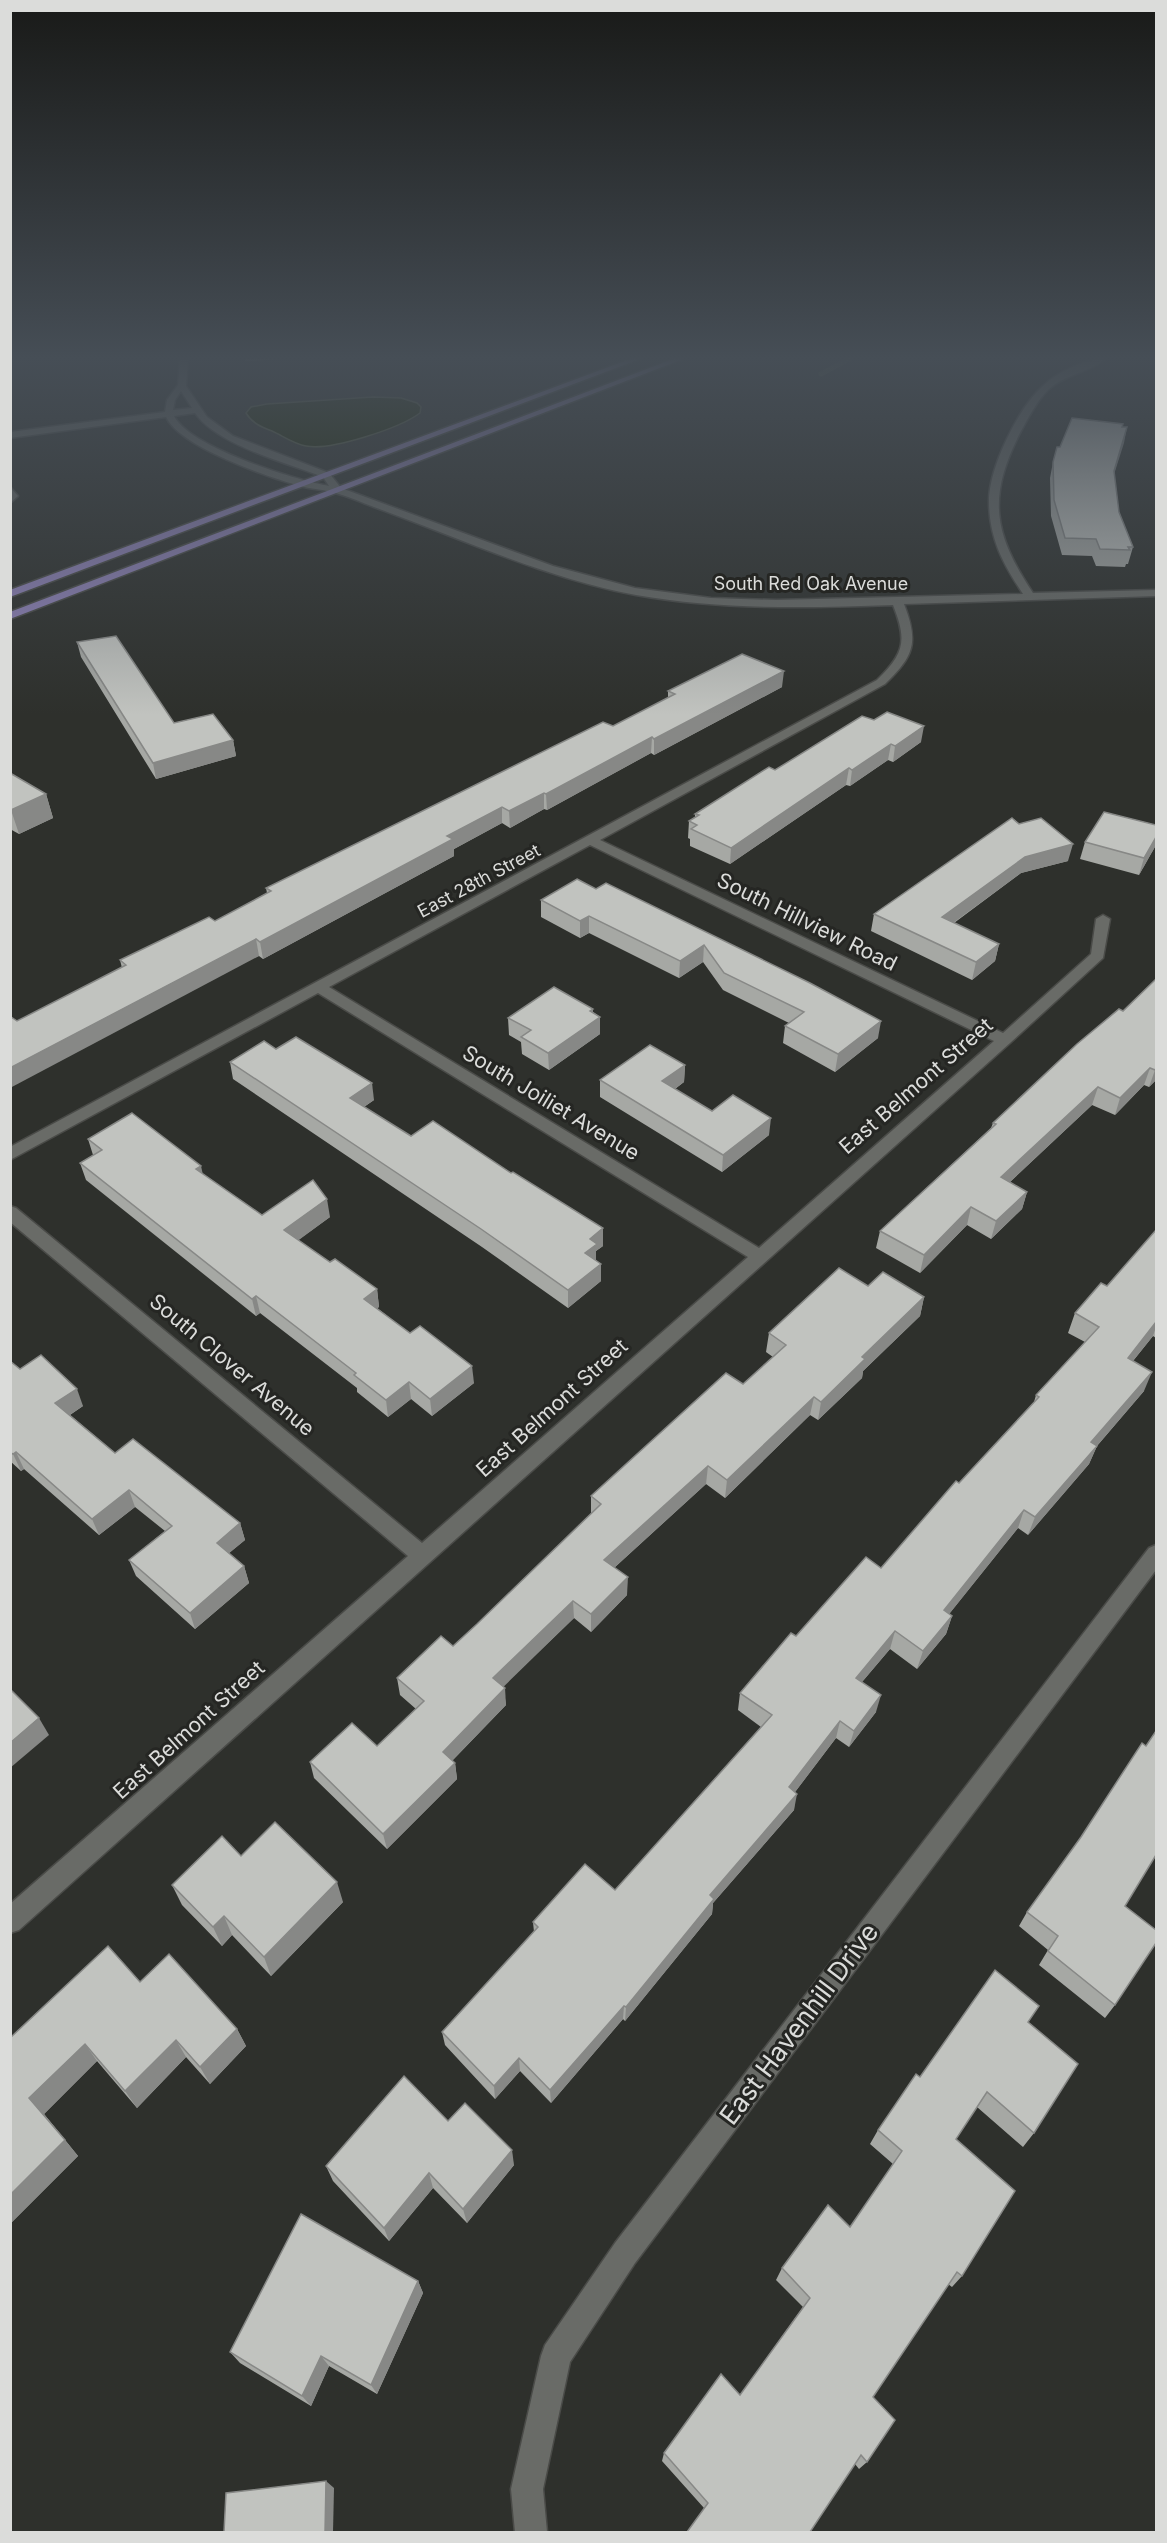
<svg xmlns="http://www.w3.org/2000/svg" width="1167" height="2543" font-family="Inter,sans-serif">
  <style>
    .water { fill: #182300; stroke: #525a41; stroke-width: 1.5 }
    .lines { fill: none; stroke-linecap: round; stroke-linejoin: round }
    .stream { stroke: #525a41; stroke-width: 5 }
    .minor-casing { stroke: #4a4b48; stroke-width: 3 }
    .major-casing { stroke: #4a4b48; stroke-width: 3 }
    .minor { fill: #696b67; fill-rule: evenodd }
    .major { fill: #8f82b8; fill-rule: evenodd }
    .wall { fill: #a6a8a4 }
    .shaded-wall { fill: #878886 }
    .building { fill: #c1c3bf; stroke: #878886; stroke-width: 1.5 }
    .labels { text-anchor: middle; stroke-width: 6; stroke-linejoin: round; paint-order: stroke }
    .far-street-label { font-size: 18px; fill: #dbdcda; stroke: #252623 }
    .street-label { font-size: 21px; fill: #dbdcda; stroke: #252623 }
    .near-street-label { font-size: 26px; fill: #dbdcda; stroke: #252623 }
  </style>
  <rect width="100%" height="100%" fill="#2e302c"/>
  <!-- water -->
  <path class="water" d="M373 397 401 398 417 403 421 407 420 413C400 428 331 451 306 446 294 444 283 436 272 431 261 427 252 423 246 413L251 407 267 404Z"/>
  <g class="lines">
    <!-- stream -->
    <polyline class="stream" points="821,374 849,359"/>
    <defs>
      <g id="minor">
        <path d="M180 359H188L186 386 207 417 233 436 329 473 341 488 553 566 635 588 711 598 776 600 1023 594C1003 564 989 538 989 501 989 468 1018 408 1043 386 1057 372 1085 359 1105 359 1093 371 1064 375 1049 389 1037 400 1029 417 1021 431 987 497 993 533 1033 593L1156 590V596L904 604C919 643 914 656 885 684L600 840 1003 1033 1091 954 1096 919 1103 915 1110 919 1103 958 1010 1043 19 1930 10 1933V1904L408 1556 10 1222V1206L16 1208 422 1543 748 1257 318 993 10 1160V1147L877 680C905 653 907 640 893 605 808 608 720 610 636 595 545 578 460 538 374 507 360 502 346 495 331 492 321 489 310 489 300 486 268 477 180 447 166 417L10 438V432L165 412 167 400 178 385ZM181 391 192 408 173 410 175 400ZM195 413C217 445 287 463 323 477L329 486C295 480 189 447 174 416ZM590 845 994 1041 759 1248 329 987Z"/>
        <polygon points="10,487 18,496 10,503"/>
        <polygon points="1156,1545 1156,1570 635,2263 570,2362 543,2489 547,2532 515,2532 511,2489 541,2356 545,2345 615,2243 1149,1548"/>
      </g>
      <g id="major">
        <polygon points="630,359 640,359 10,597 10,590"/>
        <polygon points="673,359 683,359 10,619 10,612"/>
      </g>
    </defs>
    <!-- minor casing -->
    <use href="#minor" class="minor-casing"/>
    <!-- major casing -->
    <use href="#major" class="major-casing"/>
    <!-- minor -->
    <use href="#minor" class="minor"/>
    <!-- major -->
    <use href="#major" class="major"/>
  </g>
  <!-- wall -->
  <g class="wall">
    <polygon points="245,359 292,359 245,361"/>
    <polygon points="1122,427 1127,427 1114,473 1119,512 1133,547 1128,564 1126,564 1125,567 1096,566 1092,556 1062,555 1051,516 1050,478 1053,462 1060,447"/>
    <polygon points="77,642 174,723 233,740 236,756 156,779 81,657"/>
    <polygon points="782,687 654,755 651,753 547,810 544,809 510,828 502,823 454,849 454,856 263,959 259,956 17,1021 122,968 120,960 215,921 267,893 266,888 613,726 668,698 668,691"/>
    <polygon points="862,716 921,742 893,762 888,760 850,786 846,785 730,864 690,846 690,839 688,838 689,821 695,817 695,814 775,770"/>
    <polygon points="10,773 46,794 53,818 19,834 10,829"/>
    <polygon points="1012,818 1068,861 1021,873 954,923 999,944 995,961 972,980 871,931 874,914"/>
    <polygon points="1156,825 1156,845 1139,875 1080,859 1085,842"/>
    <polygon points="606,883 878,1038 835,1072 783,1043 785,1026 789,1023 723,990 703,962 679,978 589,933 580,938 541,917 541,900 596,889"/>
    <polygon points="1156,979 1156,1080 1149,1087 1144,1085 1115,1115 1092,1105 1010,1182 1027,1192 1022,1209 991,1239 967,1225 920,1273 876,1248 880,1231 991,1128 993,1123 1123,1011"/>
    <polygon points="593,1009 593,1012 600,1017 600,1034 549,1070 522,1054 521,1042 509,1035 508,1018"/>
    <polygon points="276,1049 374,1100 364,1107 411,1136 603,1246 596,1251 596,1260 601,1281 568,1308 482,1247 233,1079 230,1062"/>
    <polygon points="685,1065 684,1082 675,1089 712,1111 769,1135 722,1172 600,1097 600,1080"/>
    <polygon points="88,1139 203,1174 262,1215 330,1217 298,1240 330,1262 377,1289 379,1307 377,1308 474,1383 432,1416 411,1399 388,1417 357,1392 357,1388 260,1313 256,1316 86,1180 80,1163 93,1155"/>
    <polygon points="1156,1230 1156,1338 1153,1336 1133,1361 1144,1391 1097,1446 1089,1464 1028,1535 1018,1528 949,1614 952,1616 946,1634 917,1669 890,1649 862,1682 876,1712 849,1747 836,1738 795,1792 794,1810 713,1903 712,1914 625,2021 623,2019 551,2103 520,2071 495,2099 445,2045 442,2032 534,1932 533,1922 615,1890 761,1727 738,1710 740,1693 796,1636 881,1568 1034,1402 1036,1395 1085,1342 1068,1333 1075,1313 1107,1286"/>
    <polygon points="868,1286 924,1297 920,1316 863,1371 862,1378 818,1420 810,1415 725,1498 706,1484 614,1568 627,1595 591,1632 574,1618 503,1686 506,1705 452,1761 455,1763 457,1779 387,1849 314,1778 310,1762 377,1746 416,1709 400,1695 397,1678 453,1646 477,1624 591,1514 591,1496 743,1384 773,1357 766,1352 769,1333"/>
    <polygon points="10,1361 20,1369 83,1406 70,1415 115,1453 240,1523 245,1540 229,1553 244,1566 249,1583 195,1629 136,1576 129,1560 165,1531 135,1507 99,1535 24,1469 21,1471 10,1461"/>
    <polygon points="241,1856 343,1902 271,1976 232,1935 222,1946 182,1905 172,1885"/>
    <polygon points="1125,1906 1115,2005 1105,2018 1039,1965 1048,1950 1019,1926 1027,1912"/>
    <polygon points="140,1982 237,2029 246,2046 210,2084 186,2057 137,2108 97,2061 44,2114 78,2156 10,2224 10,2038"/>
    <polygon points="1028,2023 1034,2133 1023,2147 977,2107 956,2139 962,2276 952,2287 948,2284 873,2397 867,2462 859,2469 855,2464 704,2508 662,2461 664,2453 740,2395 803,2307 776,2280 782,2268 850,2227 893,2164 870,2144 878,2130 920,2077"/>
    <polygon points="514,2165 467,2223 433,2188 389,2241 333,2181 326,2166"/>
    <polygon points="418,2281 423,2293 377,2394 329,2366 311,2406 240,2363 230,2352"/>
  </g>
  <!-- shaded-wall -->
  <g class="shaded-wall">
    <polygon points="1127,427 1124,443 1110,487 1114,471"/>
    <polygon points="784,671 782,687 654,755 654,739"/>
    <polygon points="924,726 921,742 893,762 895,746"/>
    <polygon points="652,737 651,753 547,810 546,794"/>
    <polygon points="233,740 236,756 156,779 153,763"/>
    <polygon points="891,744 888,760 850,786 852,770"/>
    <polygon points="849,768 846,785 730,864 731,848"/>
    <polygon points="544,793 544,809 510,828 509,811"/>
    <polygon points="46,794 53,818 19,834 11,810"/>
    <polygon points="502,807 502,823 454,849 454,856 263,959 260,942 447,836"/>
    <polygon points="1156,837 1156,845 1139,875 1144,858"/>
    <polygon points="1073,844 1068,861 1021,873 938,934 942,917 1025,857"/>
    <polygon points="589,916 589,933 580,938 580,921"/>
    <polygon points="256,939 259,956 10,1088 10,1068"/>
    <polygon points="999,944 995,961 972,980 976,962"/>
    <polygon points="704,945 703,962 679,978 680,961"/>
    <polygon points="593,1009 592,1022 600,1017 600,1034 549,1070 548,1053"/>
    <polygon points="881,1021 878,1038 835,1072 838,1054"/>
    <polygon points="685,1065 684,1082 661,1099 662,1081"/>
    <polygon points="1150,1068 1144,1085 1115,1115 1120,1098"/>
    <polygon points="1156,1068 1156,1080 1149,1087 1155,1070"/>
    <polygon points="372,1083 374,1100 352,1115 350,1098"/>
    <polygon points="1098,1087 1092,1105 996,1195 1001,1177"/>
    <polygon points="771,1118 769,1135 722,1172 723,1155"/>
    <polygon points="201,1166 205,1184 196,1169"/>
    <polygon points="1027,1192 1022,1209 991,1239 996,1221"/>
    <polygon points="327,1199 330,1217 288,1248 284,1230"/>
    <polygon points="971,1207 967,1225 920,1273 924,1255"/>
    <polygon points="603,1228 603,1246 596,1251 596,1261 585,1253 590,1239"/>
    <polygon points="601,1264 601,1281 568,1308 568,1290"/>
    <polygon points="377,1289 379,1307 367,1316 364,1299"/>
    <polygon points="256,1296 260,1313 256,1316 252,1299"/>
    <polygon points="924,1297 920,1316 863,1371 862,1378 818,1420 821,1402 862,1357"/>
    <polygon points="1156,1322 1156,1327 1153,1336 1120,1377 1128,1358"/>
    <polygon points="472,1366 474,1383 432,1416 430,1399"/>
    <polygon points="1152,1372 1144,1391 1084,1461 1091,1442"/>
    <polygon points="409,1382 411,1399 388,1417 386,1400"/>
    <polygon points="77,1389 83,1406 62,1420 55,1403"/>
    <polygon points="814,1397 810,1415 725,1498 727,1480"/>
    <polygon points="1097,1446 1089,1464 1028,1535 1035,1517"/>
    <polygon points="16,1452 24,1469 21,1471 13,1454"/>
    <polygon points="708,1466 706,1484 604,1577 604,1560"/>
    <polygon points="129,1490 135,1507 99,1535 92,1519"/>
    <polygon points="1024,1510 1018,1528 938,1628 944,1610"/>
    <polygon points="240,1523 245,1540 222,1559 217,1543"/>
    <polygon points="244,1566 249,1583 195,1629 190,1613"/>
    <polygon points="628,1577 627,1595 591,1632 591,1614"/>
    <polygon points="573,1601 574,1618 495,1695 493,1678"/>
    <polygon points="952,1616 946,1634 917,1669 923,1651"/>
    <polygon points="895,1631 890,1649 851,1695 856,1678"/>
    <polygon points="505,1688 506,1705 445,1768 443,1752"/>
    <polygon points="881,1695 876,1712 849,1747 854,1731"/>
    <polygon points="39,1718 49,1735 10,1768 10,1743"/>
    <polygon points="840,1721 836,1738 786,1804 789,1787"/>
    <polygon points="455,1763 457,1779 387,1849 383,1834"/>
    <polygon points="797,1794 794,1810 713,1903 712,1914 625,2021 626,2007 710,1895"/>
    <polygon points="337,1882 343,1902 271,1976 264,1957"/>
    <polygon points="224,1916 232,1935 222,1946 213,1927"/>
    <polygon points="624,2006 623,2019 551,2103 550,2090"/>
    <polygon points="237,2029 246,2046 210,2084 200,2067"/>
    <polygon points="176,2040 186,2057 137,2108 125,2091"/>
    <polygon points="85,2044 97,2061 44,2114 78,2156 10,2224 10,2195 29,2098"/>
    <polygon points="519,2058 520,2071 495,2099 494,2086"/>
    <polygon points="512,2150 514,2165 467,2223 463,2209"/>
    <polygon points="429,2173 433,2188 389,2241 384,2228"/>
    <polygon points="418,2281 423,2293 377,2394 371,2385"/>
    <polygon points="321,2356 329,2366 311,2406 302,2396"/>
    <polygon points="326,2481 334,2488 333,2532 325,2532"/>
  </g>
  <!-- building -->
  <g class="building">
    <polygon points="1072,418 1123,424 1122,427 1127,427 1114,471 1119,512 1133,547 1128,547 1130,550 1100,549 1096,539 1065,538 1054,500 1053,462 1057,447 1060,447"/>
    <polygon points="116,636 174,723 213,714 233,740 153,763 77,642"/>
    <polygon points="742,654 784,671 654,739 652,737 546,794 544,793 509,811 502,807 447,836 453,839 260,942 256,939 10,1068 10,1017 11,1017 17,1021 126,965 120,960 209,917 215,921 271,891 266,888 603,722 613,726 675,694 668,691"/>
    <polygon points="887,712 924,726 895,746 891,744 852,770 849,768 731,848 691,829 697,825 689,821 699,815 695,814 769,767 775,770 862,716 874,720"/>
    <polygon points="10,773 46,794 11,810 10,810"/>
    <polygon points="1104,812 1156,825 1156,837 1144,858 1085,842"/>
    <polygon points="1012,818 1019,824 1041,818 1073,844 1025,857 942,917 999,944 976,962 874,914"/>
    <polygon points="577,879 596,889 606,883 810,983 881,1021 838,1054 785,1026 804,1012 724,973 704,945 680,961 589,916 580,921 541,900"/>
    <polygon points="1156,979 1156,1068 1155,1070 1150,1068 1120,1098 1098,1087 1001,1177 1027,1192 996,1221 971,1207 924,1255 880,1231 996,1124 993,1123 1077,1044 1119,1009 1123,1011"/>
    <polygon points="554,987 593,1009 590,1011 600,1017 548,1053 521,1037 531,1030 508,1018"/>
    <polygon points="296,1037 372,1083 350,1098 411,1136 433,1121 511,1173 513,1172 603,1228 590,1239 597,1244 585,1253 601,1264 568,1290 481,1229 230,1062 264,1041 276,1049"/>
    <polygon points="650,1045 685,1065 662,1081 712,1111 733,1095 771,1118 723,1155 600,1080"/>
    <polygon points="132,1113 201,1166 196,1169 262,1215 313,1180 327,1199 284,1230 330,1262 335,1259 377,1289 364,1299 410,1333 420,1326 472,1366 430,1399 409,1382 386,1400 354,1375 356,1373 256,1296 252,1299 80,1163 102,1150 88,1139"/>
    <polygon points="1156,1230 1156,1322 1128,1358 1152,1372 1091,1442 1097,1446 1035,1517 1024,1510 944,1610 952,1616 923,1651 895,1631 856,1678 881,1695 854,1731 840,1721 789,1787 797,1794 710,1895 714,1899 626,2007 624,2006 550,2090 519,2058 494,2086 442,2032 538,1927 533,1922 585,1864 615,1890 772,1715 740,1693 791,1633 796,1636 866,1557 881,1568 956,1481 959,1483 1039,1397 1036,1395 1099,1327 1075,1313 1101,1283 1107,1286"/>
    <polygon points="839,1268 868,1286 883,1272 924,1297 862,1357 865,1359 821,1402 814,1397 727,1480 708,1466 604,1560 628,1577 591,1614 573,1601 493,1678 505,1688 443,1752 455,1763 383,1834 310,1762 352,1723 377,1746 424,1701 397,1678 441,1636 453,1646 477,1624 601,1504 591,1496 726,1373 743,1384 786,1345 769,1333"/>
    <polygon points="41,1355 77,1389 55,1403 115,1453 133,1439 240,1523 217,1543 244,1566 190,1613 129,1560 172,1526 129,1490 92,1519 16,1452 13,1454 10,1452 10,1361 20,1369"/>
    <polygon points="10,1689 39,1718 10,1743"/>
    <polygon points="1156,1731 1156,1855 1125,1906 1156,1930 1156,1943 1115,2005 1048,1951 1058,1936 1027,1912 1081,1837 1142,1743 1146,1746"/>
    <polygon points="275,1822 337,1882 264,1957 224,1916 213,1927 172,1885 222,1836 241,1856"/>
    <polygon points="108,1946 140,1982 169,1954 237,2029 200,2067 176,2040 125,2091 85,2044 29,2098 65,2140 10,2195 10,2038"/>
    <polygon points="995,1970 1039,2006 1028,2022 1078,2064 1034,2133 987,2092 956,2139 1015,2191 962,2276 957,2272 873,2397 895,2420 867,2462 861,2455 810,2532 687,2532 708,2503 664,2453 721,2374 740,2395 810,2298 782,2268 828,2205 850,2227 902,2151 878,2130 916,2074 920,2077"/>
    <polygon points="404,2076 448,2121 465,2103 512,2150 463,2209 429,2173 384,2228 326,2166"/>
    <polygon points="301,2214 418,2281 371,2385 321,2356 302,2396 230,2352"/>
    <polygon points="326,2481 325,2532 224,2532 226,2493"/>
  </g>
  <!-- sky -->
  <linearGradient id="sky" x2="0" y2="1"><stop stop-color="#191a18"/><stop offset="0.5" stop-color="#464e56"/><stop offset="1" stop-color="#464e56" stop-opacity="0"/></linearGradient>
  <rect width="1167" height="715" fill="url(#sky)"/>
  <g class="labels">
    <!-- far-street labels -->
    <g class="far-street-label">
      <text x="811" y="590">South Red Oak Avenue</text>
      <text transform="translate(479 881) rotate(-28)" y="6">East 28th Street</text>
    </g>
    <!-- street labels -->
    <g class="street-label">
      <text transform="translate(807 922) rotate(26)" y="7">South Hillview Road</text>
      <text transform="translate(916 1086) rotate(-41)" y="7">East Belmont Street</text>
      <text transform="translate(551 1103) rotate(31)" y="7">South Joiliet Avenue</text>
      <text transform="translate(232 1365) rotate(40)" y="7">South Clover Avenue</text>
      <text transform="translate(552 1408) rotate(-42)" y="7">East Belmont Street</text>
      <text transform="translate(189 1730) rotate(-42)" y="7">East Belmont Street</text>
    </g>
    <!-- near-street labels -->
    <g class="near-street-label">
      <text transform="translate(799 2024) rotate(-53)" y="9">East Havenhill Drive</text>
    </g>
  </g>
  <!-- border -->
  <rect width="1167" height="2543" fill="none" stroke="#dbdcda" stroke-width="24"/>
</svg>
